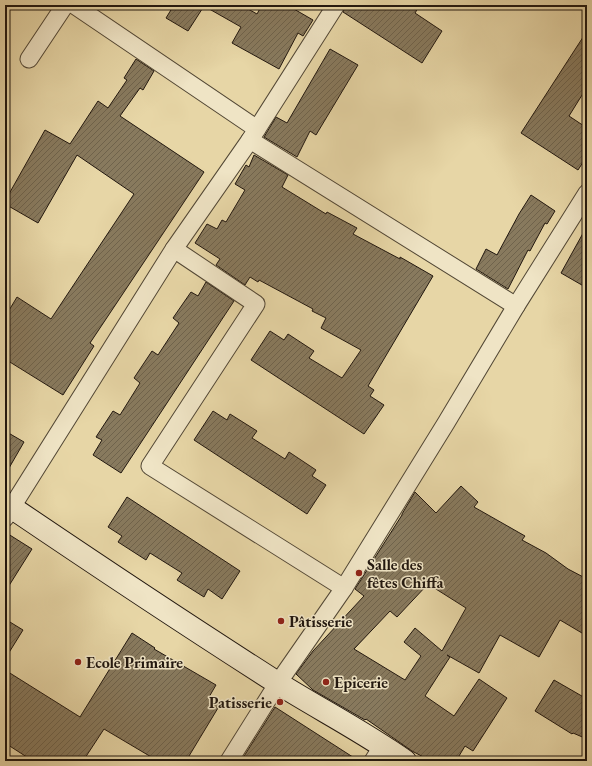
<svg xmlns="http://www.w3.org/2000/svg" width="592" height="766" font-family="'EB Garamond',serif">
  <style>
    .building { fill: url(#building-hatch); stroke: #21170f; fill-rule: evenodd }
    .lines { fill: none; stroke-linecap: round; stroke-linejoin: round }
    .minor-casing { stroke: #524735; stroke-width: 19 }
    .secondary-casing { stroke: #21170f; stroke-width: 24 }
    .minor { stroke: #efe4c5; stroke-width: 17 }
    .secondary { stroke: #efe4c5; stroke-width: 22 }
    .poi-dot { fill: #8f2418; stroke: #efe4c5; stroke-width: 1.5 }
    .labels { text-anchor: middle; stroke-width: 3; stroke-linejoin: round; paint-order: stroke }
    .poi-label { font-size: 16px; font-weight: bold; fill: #21170f; stroke: #efe4c5; text-anchor: start }
  </style>
  <defs>
    <pattern id="building-hatch" width="6" height="6" patternUnits="userSpaceOnUse"><rect width="6" height="6" fill="#887a5e"/><path d="M-1 1l2-2M0 6l6-6M5 7l2-2" fill="none" stroke="#6f634c"/></pattern>
  </defs>
  <rect width="100%" height="100%" fill="#e7d6a6"/>
  <filter id="stains"><feTurbulence type="fractalNoise" baseFrequency=".005" numOctaves="4"/><feColorMatrix values="0 0 0 0 .2 0 0 0 0 .09 0 0 0 0 .02 0 0 0 .5 -.17"/></filter>
  <radialGradient id="worn" r=".72"><stop offset=".6" stop-color="#630" stop-opacity="0"/><stop offset="1" stop-color="#630" stop-opacity=".3"/></radialGradient>
  <!-- building -->
  <g class="building">
    <polygon points="174,5 241,5 257,14 262,5 287,5 313,20 303,36 298,33 279,69 232,43 241,27 204,6 188,31 166,18"/>
    <polygon points="346,5 420,5 415,13 442,31 422,63 343,12"/>
    <polygon points="587,31 587,87 569,116 587,128 587,156 578,170 521,133"/>
    <polygon points="330,49 358,65 316,135 310,131 297,157 264,137 276,117 287,123"/>
    <polygon points="136,59 154,71 143,90 140,88 120,116 204,172 90,343 94,346 63,395 5,359 5,317 17,297 51,319 134,194 77,155 38,223 5,204 5,201 45,130 70,144 98,101 108,108 127,80 124,78"/>
    <polygon points="254,155 288,175 282,187 326,214 327,212 357,228 353,234 400,259 400,257 433,276 368,386 374,390 370,396 384,405 364,434 251,360 270,331 284,340 288,334 314,351 309,358 342,378 361,350 321,328 326,318 312,311 313,309 259,280 258,282 250,277 245,285 216,265 220,259 195,243 207,224 217,229 222,220 226,222 245,190 235,184 246,165 249,167"/>
    <polygon points="531,195 555,211 547,224 545,223 530,251 528,250 508,289 476,269 486,249 497,255 519,214"/>
    <polygon points="587,226 587,288 561,273"/>
    <polygon points="206,282 234,301 121,473 93,455 102,440 96,437 113,411 120,415 140,383 134,378 152,351 158,355 179,323 173,318 191,292 198,296"/>
    <polygon points="213,411 227,420 230,414 257,431 252,438 285,459 289,452 316,470 312,476 326,485 307,514 194,440"/>
    <polygon points="5,431 24,442 5,475"/>
    <path d="M461 486 478 502 474 507 525 536 522 540 546 553 568 569 587 579V636L560 620 539 657 500 635 479 673 447 655 450 657 425 696 454 716 479 679 507 698 473 751 465 746 456 761H431L412 751 366 719 365 720 313 690 296 674 313 651 364 596 355 589 402 515V514L415 492 436 513ZM428 584 466 608 442 651 415 628 404 642 421 656 405 680 354 649 390 611 397 617Z"/>
    <polygon points="127,497 240,571 222,599 208,589 204,597 177,580 182,573 150,553 146,560 118,542 122,536 108,527"/>
    <polygon points="5,532 32,549 5,592"/>
    <polygon points="5,619 23,630 5,659"/>
    <polygon points="132,633 155,648 154,649 216,685 209,697 221,703 186,761 158,761 104,729 83,761 33,761 5,743 5,670 80,717"/>
    <polygon points="554,680 587,699 587,739 573,733 572,734 535,711"/>
    <polygon points="275,707 359,761 241,761"/>
  </g>
  <g class="lines">
    <defs>
      <g id="minor">
        <polyline points="74,5 257,129"/>
        <polyline points="29,59 65,5"/>
        <polyline points="250,140 516,306"/>
        <polyline points="174,249 256,304 150,466 344,588"/>
        <polyline points="5,518 174,249 250,140 336,5"/>
        <polyline points="229,761 278,683 344,588 446,423 516,306 587,193"/>
        <polyline points="373,761 383,745"/>
      </g>
      <path id="secondary" d="M5 503C95 564 185 624 276 682 319 709 364 732 405 761"/>
    </defs>
    <!-- minor casing -->
    <use href="#minor" class="minor-casing"/>
    <!-- secondary casing -->
    <use href="#secondary" class="secondary-casing"/>
    <!-- minor -->
    <use href="#minor" class="minor"/>
    <!-- secondary -->
    <use href="#secondary" class="secondary"/>
  </g>
  <!-- markers -->
  <g class="poi-dot">
    <circle cx="359" cy="573" r="4"/>
    <circle cx="281" cy="621" r="4"/>
    <circle cx="78" cy="662" r="4"/>
    <circle cx="326" cy="682" r="4"/>
    <circle cx="280" cy="702" r="4"/>
  </g>
  <g class="labels">
    <!-- poi labels -->
    <g class="poi-label">
      <text x="367" y="570">Salle des<tspan x="367" dy="18">fêtes Chiffa</tspan></text>
      <text x="289" y="627">Pâtisserie</text>
      <text x="86" y="668">Ecole Primaire</text>
      <text x="334" y="688">Epicerie</text>
      <text x="272" y="708" text-anchor="end">Patisserie</text>
    </g>
  </g>
  <!-- margin -->
  <rect width="592" height="766" fill="none" stroke="#e7d6a6" stroke-width="20"/>
  <rect x="6" y="6" width="580" height="754" fill="none" stroke="#21170f" stroke-width="2"/>
  <rect x="10" y="10" width="572" height="746" fill="none" stroke="#21170f"/>
  <rect width="100%" height="100%" filter="url(#stains)"/>
  <rect width="100%" height="100%" fill="url(#worn)"/>
</svg>
